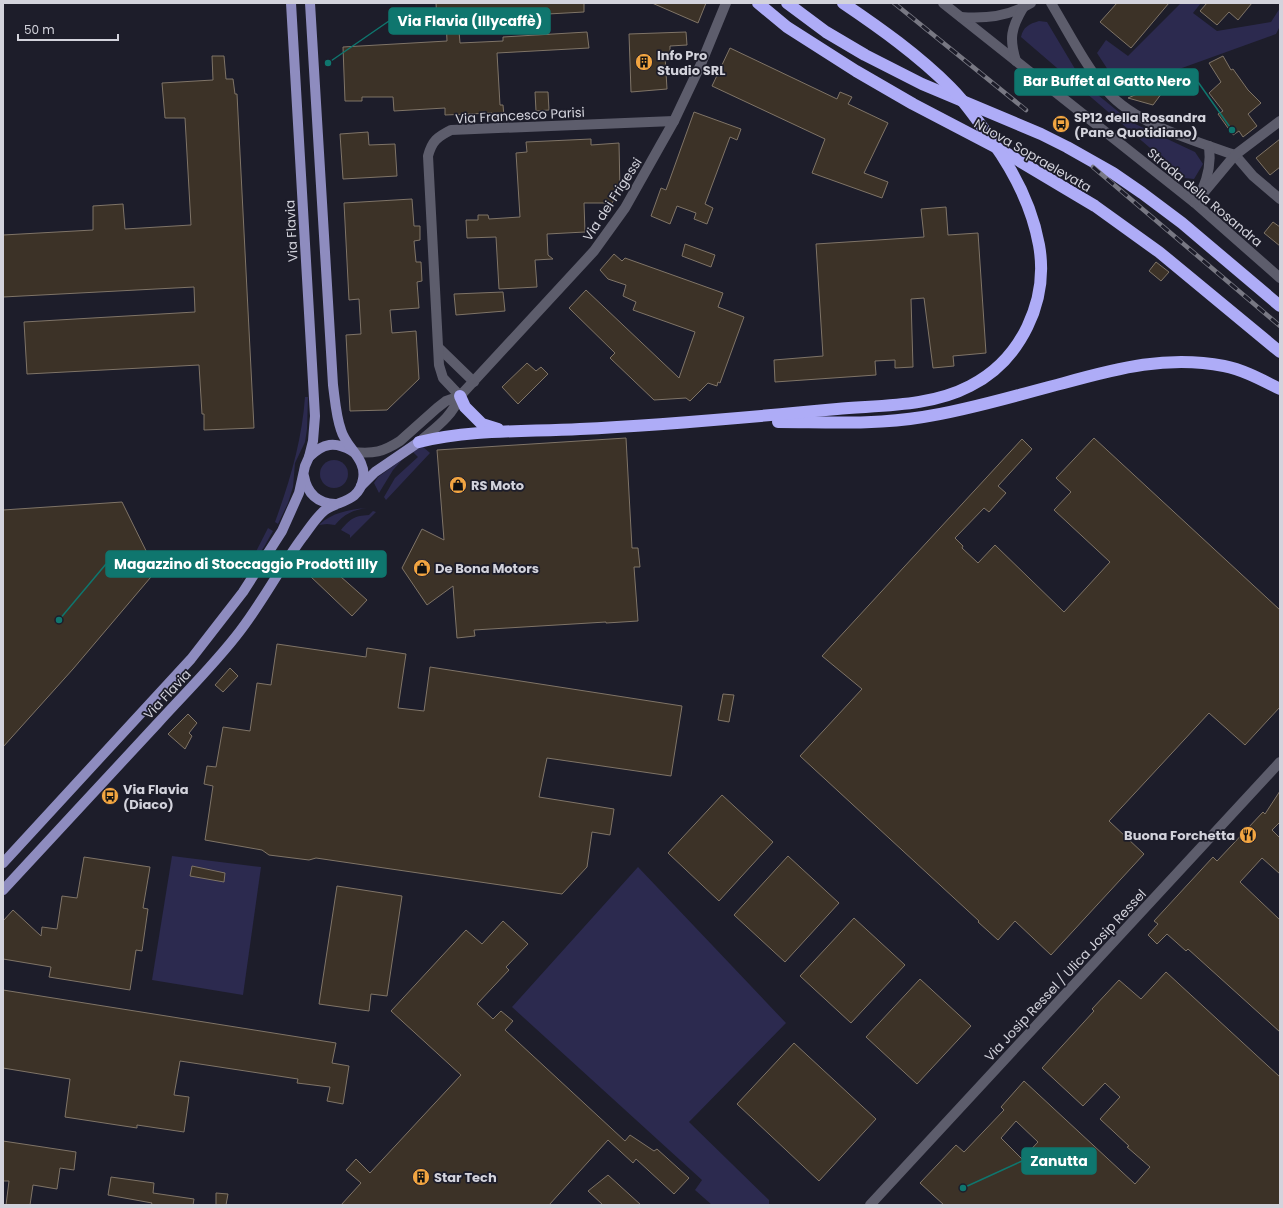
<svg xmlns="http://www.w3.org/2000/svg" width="1283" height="1208" font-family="Poppins,sans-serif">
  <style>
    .green { fill: #2c2a4f }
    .building { fill: #3c3227; stroke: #7f7467; fill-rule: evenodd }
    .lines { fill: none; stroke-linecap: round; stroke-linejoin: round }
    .street { stroke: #5d5d6c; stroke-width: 10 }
    .secondary { stroke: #5d5d6c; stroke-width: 10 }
    .primary { stroke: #8e8cbf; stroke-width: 10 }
    .highway { stroke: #aeacf7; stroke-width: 12 }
    .rail-casing { stroke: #787883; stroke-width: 4.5 }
    .rail { stroke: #1d1d2a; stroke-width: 3; stroke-dasharray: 9; stroke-linecap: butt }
    .labels { text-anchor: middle; stroke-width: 3.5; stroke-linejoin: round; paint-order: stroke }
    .poi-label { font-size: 13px; font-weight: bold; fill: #d3d3dc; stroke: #1d1d2a; text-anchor: start }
    .street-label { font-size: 13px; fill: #d3d3dc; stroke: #1d1d2a }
    .leader { fill: none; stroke: #0f766e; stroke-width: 1.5 }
    .callout-dot { fill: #0f766e; stroke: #1d1d2a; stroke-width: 1.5 }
    .callout { fill: #0f766e; stroke: #0f766e; stroke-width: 1.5 }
    .callout-label { font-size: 14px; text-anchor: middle; font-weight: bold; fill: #fff }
  </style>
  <rect width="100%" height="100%" fill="#1d1d2a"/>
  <!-- green -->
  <g class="green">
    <polygon points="1181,3 1201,3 1193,13 1217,31 1271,22 1280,8 1280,26 1276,34 1121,90 1097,53 1106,40 1128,56"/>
    <path d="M1039 21 1047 22 1081 79 1093 91 1131 122 1195 152 1203 164 1194 179 1185 178 1021 37C1023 27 1029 24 1039 21Z"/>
    <path d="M305 397H308L307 429 305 442 295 463 293 487 288 503 278 524 275 522C290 481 302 440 305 397Z"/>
    <polygon points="422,446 430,453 386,500 384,497 395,478 418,457 413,452"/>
    <polygon points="403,459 393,470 379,493 374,483 378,477"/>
    <circle cx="334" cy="474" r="14"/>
    <path d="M367 508C353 510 344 514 335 525L327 524 319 525C331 513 350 509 367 508Z"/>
    <path d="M373 511 376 512 350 538V535L341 530C351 518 354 516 369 515Z"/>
    <polygon points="268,528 273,531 264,547 241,581"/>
    <polygon points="172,856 261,867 243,995 152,980"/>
    <polygon points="638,867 786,1023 689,1122 769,1200 769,1205 712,1205 695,1190 702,1180 512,1007"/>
  </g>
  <!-- building -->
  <g class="building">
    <polygon points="436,3 584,3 584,12 458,19 460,43 503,41 503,37 587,32 589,48 497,53 500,105 503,105 504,117 492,118 492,113 445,115 445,108 394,111 393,97 362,97 362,101 345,101 343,47 447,41 446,19 437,20"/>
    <polygon points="652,3 706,3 698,23"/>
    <polygon points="1117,3 1169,3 1131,48 1100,22"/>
    <polygon points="1207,3 1252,3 1238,20 1229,12 1217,25 1200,11"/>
    <polygon points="686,32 687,45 670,46 670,55 665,56 667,89 631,92 629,34"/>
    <polygon points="730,48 837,99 840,92 852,97 848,104 888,123 864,173 888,182 882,198 812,173 825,139 712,86"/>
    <polygon points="212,56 224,56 226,79 233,79 235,94 237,94 254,428 204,430 204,414 202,414 199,365 27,374 24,322 195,312 194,287 3,297 3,235 93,230 93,206 123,204 125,229 191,225 185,118 165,118 162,83 213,80"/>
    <polygon points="1223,56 1231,70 1233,69 1248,90 1261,103 1248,114 1257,126 1243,137 1239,131 1233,135 1218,114 1223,111 1209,93 1221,82 1209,63"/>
    <polygon points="1173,78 1153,105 1128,98"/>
    <polygon points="535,92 548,92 549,110 536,111"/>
    <polygon points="694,112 741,129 737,140 730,137 705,204 713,208 707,224 694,219 696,213 677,206 670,224 651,216 661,188 666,190"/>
    <polygon points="368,132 369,145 395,144 397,176 343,179 340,134"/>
    <polygon points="591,139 591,145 619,143 620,191 612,203 584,203 585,232 547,234 548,255 553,259 535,260 537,287 499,289 496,237 467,238 466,220 478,220 478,215 488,215 489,219 520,217 516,153 527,152 526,142"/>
    <polygon points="1280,139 1280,167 1270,175 1256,158"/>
    <polygon points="412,199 414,226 420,226 420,240 414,241 416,262 421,262 422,281 417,282 419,308 390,310 392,333 416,331 419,379 387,410 350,411 346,335 361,334 359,299 349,300 344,203"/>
    <polygon points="946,207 948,235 978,233 986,353 953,356 954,366 933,368 924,298 911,299 913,367 895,368 895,360 875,361 876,375 775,382 774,360 823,356 816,244 924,237 921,209"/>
    <polygon points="1273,222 1280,227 1280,246 1264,233"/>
    <polygon points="685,244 715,255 711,267 682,256"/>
    <polygon points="614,254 622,261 625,258 723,293 718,307 744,317 720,383 718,382 717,386 708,383 690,401 686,398 654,400 610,358 615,353 569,308 586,290 679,378 695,332 633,310 636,302 623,296 626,285 608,279 600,270"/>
    <polygon points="1156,262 1169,272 1161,281 1149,271"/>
    <polygon points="503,292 505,311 456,315 454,294"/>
    <polygon points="527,363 536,371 541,367 548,374 518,404 502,387"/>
    <polygon points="626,438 632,548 638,548 640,567 634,567 638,621 606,623 606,622 474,630 475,636 457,638 453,586 427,605 402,568 422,529 444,540 437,450"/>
    <polygon points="1094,438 1280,610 1280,707 1245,745 1209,713 1109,821 1144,854 1051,955 1015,921 998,940 978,922 979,921 800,756 862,689 822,656 1022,439 1032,449 998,486 1006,493 989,512 984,508 955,538 963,546 962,548 978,563 995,545 1064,612 1110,562 1054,510 1071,492 1056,478"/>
    <polygon points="122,502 156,571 73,669 3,747 3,510"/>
    <polygon points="322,560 367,600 352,616 309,575"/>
    <polygon points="277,644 366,657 367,648 406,654 398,708 424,711 430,667 682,706 671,776 547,758 539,797 614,809 610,835 592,832 587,867 562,894 316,858 309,860 269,855 262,850 205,840 213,786 204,784 207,766 216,767 223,727 250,731 257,683 271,685"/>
    <polygon points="230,668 238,676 223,692 215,685"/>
    <polygon points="723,694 734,695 729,722 718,720"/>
    <polygon points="188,714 197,723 189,733 192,736 185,749 168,734"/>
    <polygon points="1280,791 1280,822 1272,830 1280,838 1280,874 1262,858 1240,882 1280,920 1280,1032 1188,949 1186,951 1167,934 1157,944 1148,935 1158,924 1154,921 1213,857 1217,861 1263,812 1265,814"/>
    <polygon points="722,795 773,842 719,901 668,853"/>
    <polygon points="788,856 839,903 785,962 734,915"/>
    <polygon points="84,857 150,867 143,908 148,909 142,951 136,950 130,990 49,977 51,967 3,959 3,921 13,910 41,936 42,927 57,929 62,896 77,898"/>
    <polygon points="192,866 225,873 224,882 190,876"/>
    <polygon points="337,886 402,896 387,996 371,994 369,1011 319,1004"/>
    <polygon points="854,918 905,965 851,1023 800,976"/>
    <polygon points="503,921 528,944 506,967 509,970 477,1004 493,1019 501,1011 513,1021 505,1030 625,1141 630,1135 654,1151 657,1149 689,1178 674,1194 636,1159 633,1163 608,1140 549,1205 341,1205 361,1183 346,1170 356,1159 370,1173 461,1075 391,1011 466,930 482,944"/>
    <path d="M1166 972 1280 1077V1205H944L920 1183 956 1145 964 1152 1004 1110 1001 1107 1024 1081 1135 1184 1150 1167 1127 1147 1129 1146 1100 1119 1120 1097 1105 1083 1083 1106 1042 1068 1094 1011 1092 1009 1119 980 1141 999ZM1016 1121 1038 1142 1022 1159 1001 1138Z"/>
    <polygon points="920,979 971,1026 917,1084 866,1037"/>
    <polygon points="3,990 336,1043 332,1063 349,1066 343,1104 327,1101 330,1087 297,1083 298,1079 180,1061 174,1095 189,1097 184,1132 137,1125 137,1128 65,1117 70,1079 3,1068"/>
    <polygon points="794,1043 876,1119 819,1181 737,1104"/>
    <polygon points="3,1141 76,1152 74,1170 60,1168 57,1189 33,1185 30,1205 6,1205 9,1181 3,1181"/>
    <polygon points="608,1175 641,1205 603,1205 588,1191"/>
    <polygon points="111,1177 154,1183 153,1193 194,1199 193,1205 151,1205 152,1203 108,1195"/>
    <polygon points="216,1193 228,1194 226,1205 216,1205"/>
  </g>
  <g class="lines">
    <!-- street -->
    <g class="street">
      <polyline points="1235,155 1253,176 1280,199"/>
      <polyline points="439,348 474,382"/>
      <path d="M460 396 443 378 439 365 428 156C432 141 437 137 451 130L674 121"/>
      <path d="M419 442C436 427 451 418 460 396L594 251 625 208 674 121 701 64 726 3"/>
      <path d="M353 452C374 454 383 452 400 441L437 408 446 401 460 396"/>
      <polyline points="870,1205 1280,762"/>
    </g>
    <!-- secondary -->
    <g class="secondary">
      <polyline points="943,3 1195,203 1280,278"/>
      <path d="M1051 3C1069 33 1085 65 1107 91 1135 124 1195 141 1235 155"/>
      <path d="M961 17C985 19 1010 16 1031 3"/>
      <path d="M1016 61C1009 39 1011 28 1023 8"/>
      <path d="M1202 190C1209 175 1211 162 1209 146"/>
      <polyline points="1195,203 1235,155 1280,121"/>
    </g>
    <!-- primary -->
    <g class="primary">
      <path d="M309 457C323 443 335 441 352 451"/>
      <path d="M304 476C307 493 317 503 335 504"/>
      <polyline points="361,486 375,472 419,442"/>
      <polyline points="3,863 191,659 243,592 282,531 299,493 305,466 309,457 313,441 315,416 291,3"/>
      <path d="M3 890C54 835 106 779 157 724 185 693 215 664 240 631 263 601 280 568 302 538 309 529 316 517 325 510 340 500 359 502 363 479 367 459 346 448 341 430 336 416 335 400 333 385L310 3"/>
    </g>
    <!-- highway -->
    <g class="highway">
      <polyline points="758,3 787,27 856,71 913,104 1001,150 1095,206 1159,252 1280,352"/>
      <polyline points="787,3 826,32 865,55 922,84 1041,134 1067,147 1113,173 1142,193 1182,223 1280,306"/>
      <polyline points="460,396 465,407 482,424 498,429"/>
      <path d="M778 422C826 422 875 425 923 417 970 410 1017 395 1064 383 1118 368 1168 355 1224 366 1244 370 1262 380 1280 389"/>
      <path d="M419 442C471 429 527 432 580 429 666 425 752 417 837 409 881 405 930 407 970 386 1021 360 1049 301 1039 245 1032 206 1015 173 992 141 979 122 966 103 950 87 918 55 880 28 843 3"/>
    </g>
    <defs>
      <g id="rail">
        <polyline points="894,3 1026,110"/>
        <polyline points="1093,167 1280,326"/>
      </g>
    </defs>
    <!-- rail casing -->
    <use href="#rail" class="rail-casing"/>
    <!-- rail -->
    <use href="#rail" class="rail"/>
  </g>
  <!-- icons -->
  <defs>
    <symbol id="building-disc" viewBox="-11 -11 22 22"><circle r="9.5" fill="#f2a541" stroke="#1d1d2a"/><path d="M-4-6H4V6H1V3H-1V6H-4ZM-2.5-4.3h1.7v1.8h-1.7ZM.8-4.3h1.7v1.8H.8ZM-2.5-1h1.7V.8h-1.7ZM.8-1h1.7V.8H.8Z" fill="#111"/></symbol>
    <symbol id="bus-disc" viewBox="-11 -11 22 22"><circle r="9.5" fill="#f2a541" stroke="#1d1d2a"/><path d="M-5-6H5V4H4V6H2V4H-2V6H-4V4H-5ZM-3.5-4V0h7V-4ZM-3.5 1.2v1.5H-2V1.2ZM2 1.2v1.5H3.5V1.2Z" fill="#111"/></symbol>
    <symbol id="shop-disc" viewBox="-11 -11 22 22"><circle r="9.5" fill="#f2a541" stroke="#1d1d2a"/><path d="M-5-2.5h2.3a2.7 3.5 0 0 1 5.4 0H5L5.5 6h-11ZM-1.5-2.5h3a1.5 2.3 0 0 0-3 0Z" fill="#111"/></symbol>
    <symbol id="restaurant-disc" viewBox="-11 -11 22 22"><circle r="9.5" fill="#f2a541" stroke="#1d1d2a"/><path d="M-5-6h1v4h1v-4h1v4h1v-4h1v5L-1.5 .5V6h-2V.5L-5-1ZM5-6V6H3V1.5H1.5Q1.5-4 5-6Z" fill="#111"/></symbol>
  </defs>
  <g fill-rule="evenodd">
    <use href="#building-disc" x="634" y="52" width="20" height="20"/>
    <use href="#bus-disc" x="1051" y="114" width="20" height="20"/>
    <use href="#shop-disc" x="448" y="475" width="20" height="20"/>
    <use href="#shop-disc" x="412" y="558" width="20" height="20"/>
    <use href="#bus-disc" x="100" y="786" width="20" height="20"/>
    <use href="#restaurant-disc" x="1238" y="825" width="20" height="20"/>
    <use href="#building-disc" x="411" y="1167" width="20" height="20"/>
  </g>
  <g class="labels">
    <!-- poi labels -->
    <g class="poi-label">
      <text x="657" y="60">Info Pro<tspan x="657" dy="15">Studio SRL</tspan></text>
      <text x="1074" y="122">SP12 della Rosandra<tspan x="1074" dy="15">(Pane Quotidiano)</tspan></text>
      <text x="471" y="490">RS Moto</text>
      <text x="435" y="573">De Bona Motors</text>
      <text x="123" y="794">Via Flavia<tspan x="123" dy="15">(Diaco)</tspan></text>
      <text x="1235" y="840" text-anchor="end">Buona Forchetta</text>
      <text x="434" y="1182">Star Tech</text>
    </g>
    <!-- street labels -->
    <g class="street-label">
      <text transform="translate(520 115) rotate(-3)" y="5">Via Francesco Parisi</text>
      <text transform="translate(1033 155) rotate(30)" y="5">Nuova Sopraelevata</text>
      <text transform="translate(1205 197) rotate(40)" y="5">Strada della Rosandra</text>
      <text transform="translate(612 199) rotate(-57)" y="5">Via dei Frigessi</text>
      <text transform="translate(291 231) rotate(-93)" y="5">Via Flavia</text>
      <text transform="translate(167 694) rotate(-47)" y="5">Via Flavia</text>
      <text transform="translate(1065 975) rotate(-47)" y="5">Via Josip Ressel / Ulica Josip Ressel</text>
    </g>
  </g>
  <!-- callouts -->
  <path class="leader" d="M328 63L389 21M1232 130L1198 82M59 620L106 564M963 1188L1022 1161"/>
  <g class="callout-dot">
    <circle cx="328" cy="63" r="4"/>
    <circle cx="1232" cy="130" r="4"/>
    <circle cx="59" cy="620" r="4"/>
    <circle cx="963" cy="1188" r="4"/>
  </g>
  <g class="callout">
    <rect x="389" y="8" width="161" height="26" rx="4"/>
    <rect x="1015" y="69" width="183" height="26" rx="4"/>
    <rect x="106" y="551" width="280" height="26" rx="4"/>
    <rect x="1022" y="1148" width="74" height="26" rx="4"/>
  </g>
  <g class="callout-label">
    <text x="470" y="26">Via Flavia (Illycaffè)</text>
    <text x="1107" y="86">Bar Buffet al Gatto Nero</text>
    <text x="246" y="569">Magazzino di Stoccaggio Prodotti Illy</text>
    <text x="1059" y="1166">Zanutta</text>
  </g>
  <!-- border -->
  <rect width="1283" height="1208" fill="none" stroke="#d3d3dc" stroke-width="8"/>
  <!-- scale -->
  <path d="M18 34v6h100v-6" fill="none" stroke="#d3d3dc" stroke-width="2"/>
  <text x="24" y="34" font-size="12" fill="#d3d3dc" stroke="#1d1d2a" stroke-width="3" paint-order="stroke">50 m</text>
</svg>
